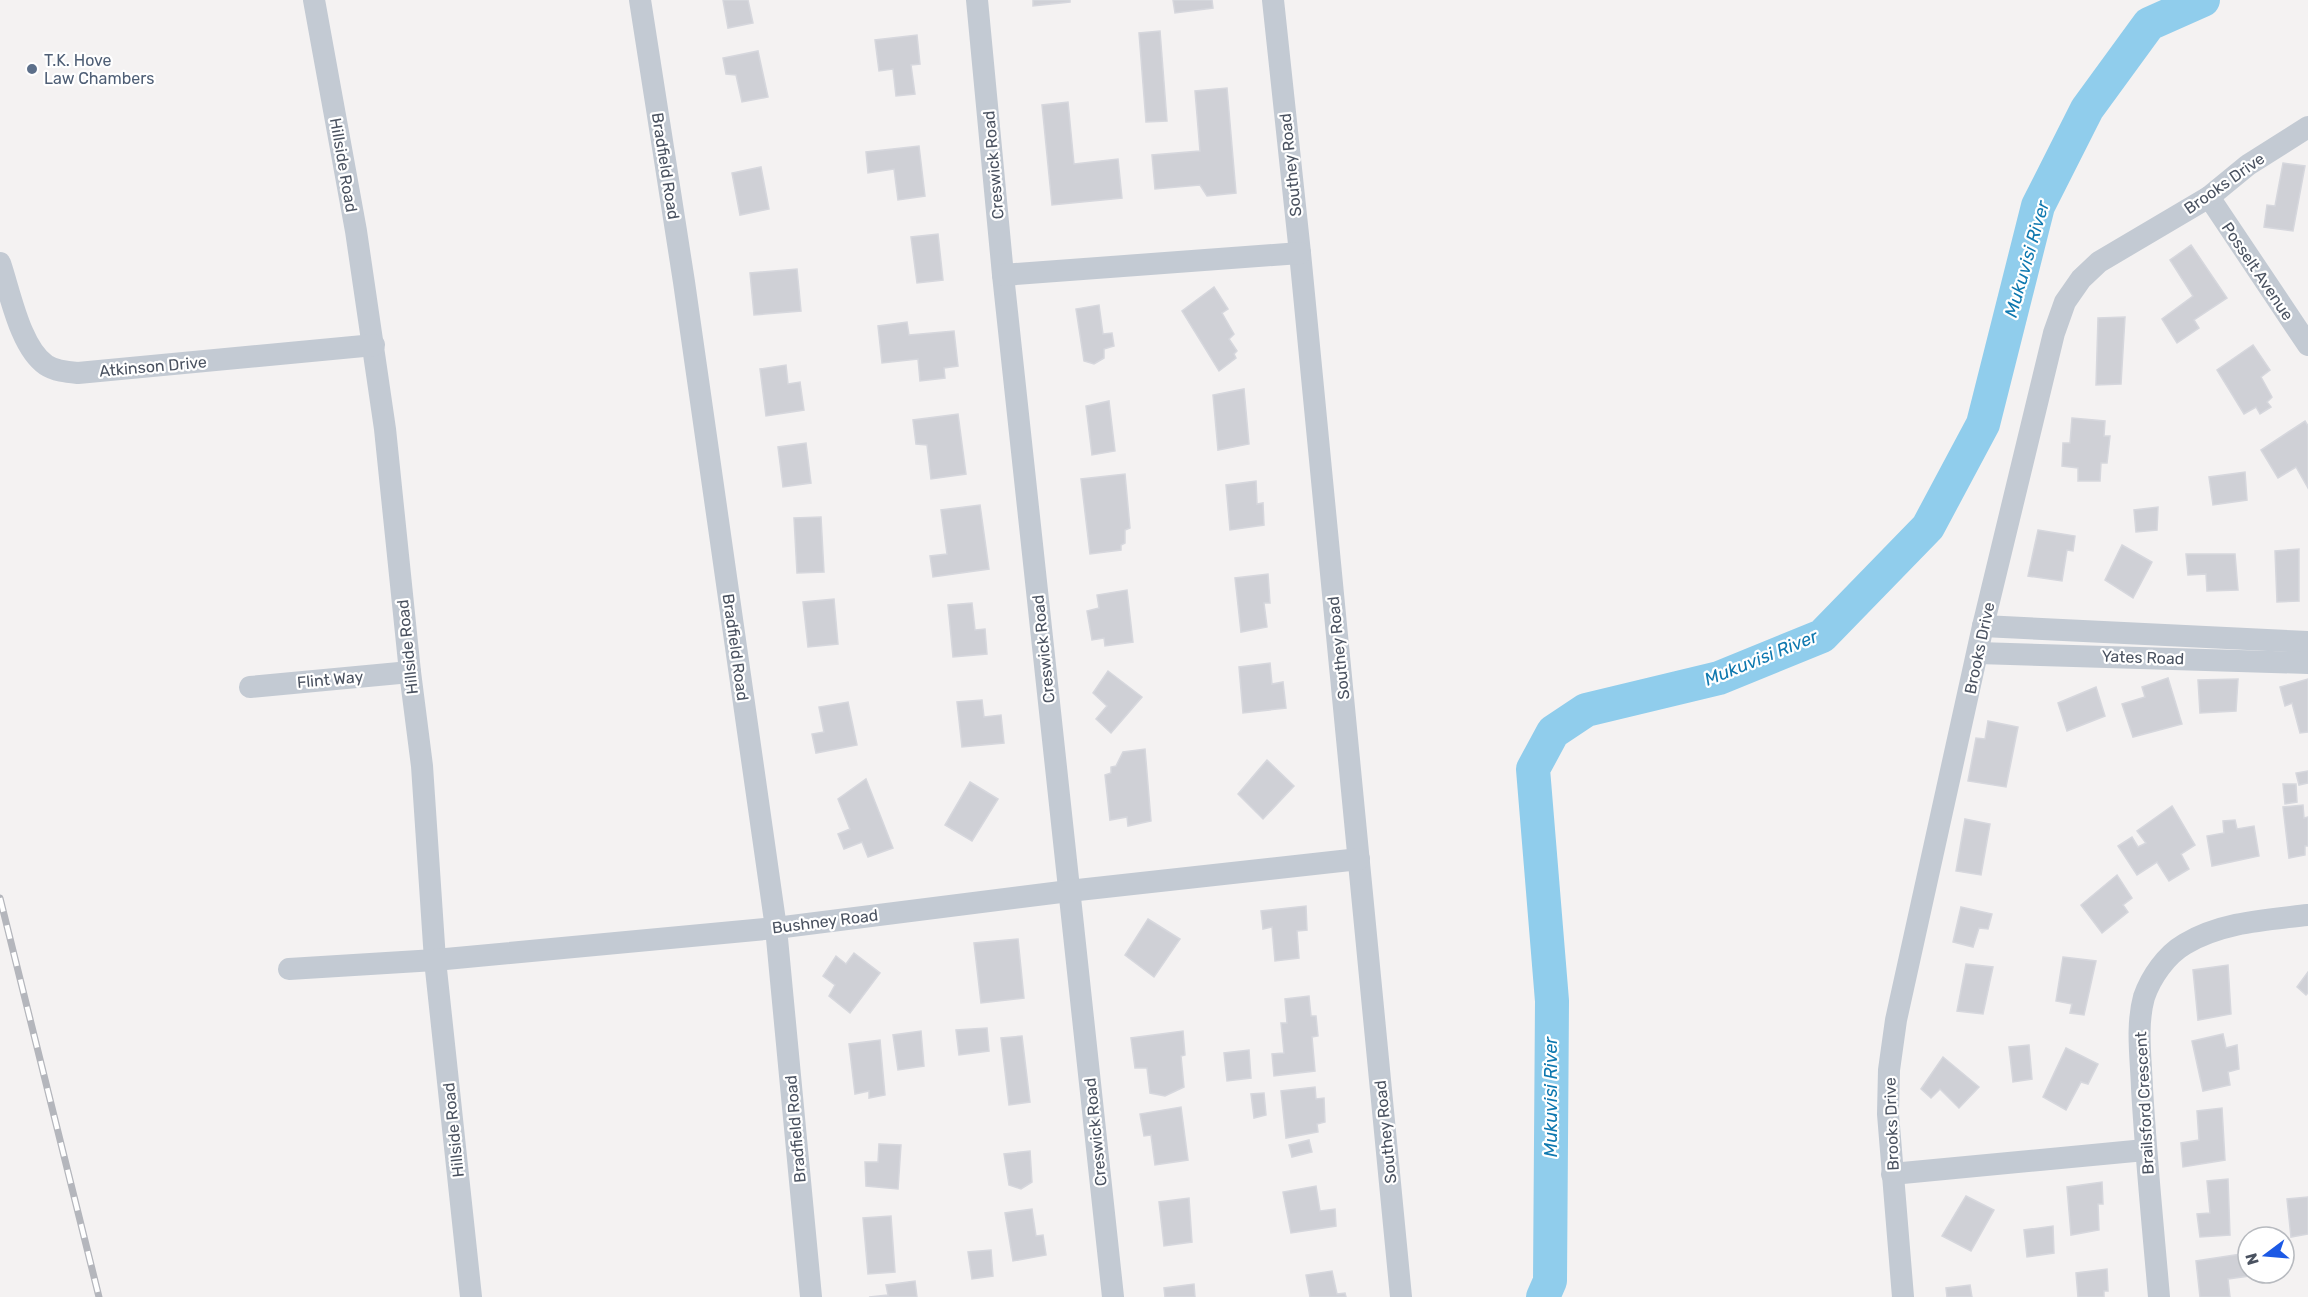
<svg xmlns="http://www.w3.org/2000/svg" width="2308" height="1297" font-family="Rubik,sans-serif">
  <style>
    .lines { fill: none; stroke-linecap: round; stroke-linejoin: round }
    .river { stroke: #90cdec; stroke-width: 34 }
    .building { fill: #cfd0d6; stroke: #d6d7dd; stroke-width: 1.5 }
    .minor { stroke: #c3cad3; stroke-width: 22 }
    .rail-casing { stroke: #b4b6bc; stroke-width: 7 }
    .rail { stroke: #fff; stroke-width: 4.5; stroke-dasharray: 14; stroke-linecap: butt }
    .service-dot { fill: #5c6f8a; stroke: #fff; stroke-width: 2 }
    .labels { text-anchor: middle; stroke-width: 4.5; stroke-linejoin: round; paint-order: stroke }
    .service-label { font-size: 16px; fill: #4e5e75; stroke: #fff; text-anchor: start }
    .street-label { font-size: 16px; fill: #4a5260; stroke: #fff }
    .water-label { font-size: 18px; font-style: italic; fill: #0e78af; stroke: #fff }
  </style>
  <rect width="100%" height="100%" fill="#f4f2f2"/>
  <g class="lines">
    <!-- river -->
    <polyline class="river" points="1543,1297 1550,1281 1552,1001 1533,769 1553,732 1586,710 1719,678 1822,636 1928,527 1983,424 2038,206 2087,109 2149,24 2203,0"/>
  </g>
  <!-- building -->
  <g class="building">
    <polygon points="723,0 748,0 753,23 728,28"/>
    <polygon points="1033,0 1070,0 1070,2 1033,6"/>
    <polygon points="1173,0 1212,0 1213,8 1175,13"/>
    <polygon points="1160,31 1167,121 1146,122 1139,33"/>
    <polygon points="917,35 920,64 911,65 915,94 896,96 893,69 879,71 875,40"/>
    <polygon points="758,51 768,97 742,102 736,75 726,74 723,58"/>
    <polygon points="1227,88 1236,193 1207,196 1200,185 1155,189 1152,155 1200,151 1195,91"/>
    <polygon points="1068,102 1074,164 1118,159 1122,198 1052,205 1042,105"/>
    <polygon points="919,146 925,196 898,200 894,169 868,173 866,152"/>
    <polygon points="2283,163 2305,166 2293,231 2264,227 2267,205 2275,206"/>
    <polygon points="761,167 769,209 740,215 732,173"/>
    <polygon points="938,234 943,280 917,283 911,237"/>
    <polygon points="2191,245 2227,298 2194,320 2199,328 2177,343 2162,319 2193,296 2170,260"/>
    <polygon points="797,269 801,311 754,315 750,273"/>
    <polygon points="1214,287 1228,309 1222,313 1234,334 1229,339 1237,351 1234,354 1236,358 1219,371 1182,311"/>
    <polygon points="1099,305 1103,334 1112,333 1114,346 1104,349 1104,358 1094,364 1084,361 1076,309"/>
    <polygon points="2125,317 2121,384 2096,385 2098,318"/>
    <polygon points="907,322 909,335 954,331 958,366 944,368 945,378 920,381 918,359 882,363 878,326"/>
    <polygon points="2253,345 2270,370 2261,377 2272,397 2267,402 2271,407 2260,414 2256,407 2244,414 2217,370"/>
    <polygon points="786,365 788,384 800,382 804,410 766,416 760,369"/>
    <polygon points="1244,389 1249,444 1218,450 1213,395"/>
    <polygon points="1109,401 1115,451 1092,455 1086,406"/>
    <polygon points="958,414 966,474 931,479 927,445 916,444 913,420"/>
    <polygon points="2072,418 2105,421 2104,436 2110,436 2107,463 2101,463 2100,481 2078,481 2078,468 2062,466 2063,443 2070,443"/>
    <polygon points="2305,421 2308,426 2308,488 2296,467 2278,478 2261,450"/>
    <polygon points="806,443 811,483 783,487 778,447"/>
    <polygon points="2245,472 2247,500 2213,505 2209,477"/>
    <polygon points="1125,474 1130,528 1125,530 1125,543 1121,545 1121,550 1090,554 1081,479"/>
    <polygon points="1256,481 1257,504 1263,503 1264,525 1230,530 1226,485"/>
    <polygon points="980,505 989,569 933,577 930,556 947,554 941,510"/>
    <polygon points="2158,507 2157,530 2136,532 2134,510"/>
    <polygon points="821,517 824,572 797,573 794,518"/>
    <polygon points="2038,530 2075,536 2073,551 2067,550 2062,581 2028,576"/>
    <polygon points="2122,545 2152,562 2133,598 2105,580"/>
    <polygon points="2299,549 2299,601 2277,602 2275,551"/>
    <polygon points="2186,554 2235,554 2238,590 2207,591 2206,574 2188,575"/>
    <polygon points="1268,574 1270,603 1264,603 1267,627 1241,632 1235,578"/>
    <polygon points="1127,590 1133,642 1105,646 1104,638 1092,640 1087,611 1099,608 1097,595"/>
    <polygon points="834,599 838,644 808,647 803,602"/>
    <polygon points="972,603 975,630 985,629 987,654 953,657 948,605"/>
    <polygon points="1270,663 1272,684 1283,682 1286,708 1243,713 1239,667"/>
    <polygon points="1108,671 1142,697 1111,733 1096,719 1107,706 1093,693"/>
    <polygon points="2168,678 2182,724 2133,737 2122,704 2145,697 2142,687"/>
    <polygon points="2238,679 2236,711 2200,713 2198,680"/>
    <polygon points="2308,679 2308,732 2300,733 2292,703 2285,706 2280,687"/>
    <polygon points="2096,687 2105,716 2067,731 2058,703"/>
    <polygon points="982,700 984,717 1001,715 1004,743 962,747 957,702"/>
    <polygon points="848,702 857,745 816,753 812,734 824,732 819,707"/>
    <polygon points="1988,721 2018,727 2006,787 1968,781 1976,738 1985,739"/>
    <polygon points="1145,749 1151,821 1128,826 1127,817 1110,820 1105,775 1111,773 1111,767 1116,766 1123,752"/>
    <polygon points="1267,760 1294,786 1263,819 1238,794"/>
    <polygon points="2308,771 2308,783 2299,785 2296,773"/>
    <polygon points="866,779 893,848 868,857 862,842 844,849 838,834 850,829 838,799"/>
    <polygon points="970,782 998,799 972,841 945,825"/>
    <polygon points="2283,784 2296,784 2297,802 2285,804"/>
    <polygon points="2303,805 2304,818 2308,817 2308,846 2305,846 2305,855 2289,858 2283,807"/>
    <polygon points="2172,806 2195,845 2181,854 2189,869 2169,881 2157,862 2137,875 2118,846 2132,837 2138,847 2146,843 2137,831"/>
    <polygon points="1965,819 1990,824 1981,875 1956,871"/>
    <polygon points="2235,820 2237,829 2254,826 2259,856 2212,866 2207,836 2224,833 2223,821"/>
    <polygon points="2117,875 2132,898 2123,905 2128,912 2102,933 2081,905"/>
    <polygon points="1306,906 1307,930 1297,931 1299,958 1275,961 1272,927 1263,929 1261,911"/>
    <polygon points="1961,907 1992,914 1988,929 1979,928 1973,947 1953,942"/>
    <polygon points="1148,919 1180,939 1154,977 1125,955"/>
    <polygon points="1018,939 1024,998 981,1003 974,943"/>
    <polygon points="854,953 880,973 850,1013 829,996 835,985 823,976 836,956 846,964"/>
    <polygon points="2063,957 2096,961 2084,1015 2070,1013 2072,1004 2056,1001"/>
    <polygon points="1966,964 1993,967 1983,1014 1957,1011"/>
    <polygon points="2228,965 2231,1014 2198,1020 2193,970"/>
    <polygon points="2308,972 2308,993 2306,995 2297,987"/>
    <polygon points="1309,996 1311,1016 1316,1016 1318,1036 1312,1037 1315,1071 1274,1076 1272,1054 1284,1053 1281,1023 1287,1023 1285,999"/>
    <polygon points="987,1028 989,1051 959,1055 956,1030"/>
    <polygon points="921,1031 924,1066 898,1070 893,1035"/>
    <polygon points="1183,1031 1185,1055 1181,1056 1184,1087 1165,1096 1150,1093 1147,1068 1135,1068 1131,1038"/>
    <polygon points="2223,1034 2226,1048 2237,1045 2239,1069 2228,1072 2230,1085 2203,1091 2192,1041"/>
    <polygon points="1022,1036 1030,1102 1009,1105 1001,1038"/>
    <polygon points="880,1040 885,1095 869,1098 869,1091 855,1094 849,1044"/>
    <polygon points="2029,1045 2032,1079 2013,1082 2009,1047"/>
    <polygon points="2066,1048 2098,1064 2088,1084 2081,1082 2066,1110 2043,1097"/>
    <polygon points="1249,1050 1251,1078 1227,1081 1224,1053"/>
    <polygon points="1943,1057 1979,1087 1959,1108 1940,1089 1931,1098 1921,1089"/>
    <polygon points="1315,1087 1316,1099 1324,1098 1325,1122 1317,1124 1318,1132 1286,1138 1281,1091"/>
    <polygon points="1264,1093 1266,1115 1254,1118 1251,1094"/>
    <polygon points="1181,1107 1188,1160 1155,1165 1151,1135 1144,1136 1140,1114"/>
    <polygon points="2222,1108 2225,1160 2183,1167 2181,1143 2199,1140 2197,1111"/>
    <polygon points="1309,1140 1312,1152 1292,1157 1289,1145"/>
    <polygon points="879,1144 901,1145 898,1189 866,1186 865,1162 878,1162"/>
    <polygon points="1030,1151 1032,1182 1021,1189 1009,1185 1004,1154"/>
    <polygon points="2228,1179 2230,1235 2200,1237 2197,1214 2210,1213 2207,1181"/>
    <polygon points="2102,1182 2103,1204 2098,1204 2099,1230 2071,1235 2067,1187"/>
    <polygon points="1316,1186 1320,1211 1335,1209 1336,1226 1291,1233 1283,1192"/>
    <polygon points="1966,1196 1994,1210 1971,1251 1942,1236"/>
    <polygon points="2308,1197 2308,1234 2291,1237 2287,1199"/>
    <polygon points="1189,1198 1192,1242 1164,1246 1159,1202"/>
    <polygon points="1032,1209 1036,1236 1043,1235 1046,1255 1013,1261 1005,1213"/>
    <polygon points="891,1216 895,1272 868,1274 863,1218"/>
    <polygon points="2053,1226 2054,1253 2027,1257 2024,1230"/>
    <polygon points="991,1250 993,1276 972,1279 968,1252"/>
    <polygon points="2247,1253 2249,1276 2228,1279 2230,1297 2200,1297 2196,1261"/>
    <polygon points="2107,1269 2108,1291 2104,1291 2104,1297 2078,1297 2076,1273"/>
    <polygon points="1332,1271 1337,1294 1345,1293 1346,1297 1310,1297 1306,1275"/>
    <polygon points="915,1281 917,1297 869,1297 888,1295 886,1285"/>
    <polygon points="1194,1284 1195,1297 1165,1297 1164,1288"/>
    <polygon points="1970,1285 1972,1297 1947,1297 1946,1288"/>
  </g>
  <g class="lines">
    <!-- minor -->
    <g class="minor">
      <polyline points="314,0 356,231 385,429 410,672 422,766 435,960 471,1297"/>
      <polyline points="640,0 684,282 776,928 811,1297"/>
      <polyline points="977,0 1003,275 1113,1297"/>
      <polyline points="1273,0 1300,253 1401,1297"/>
      <polyline points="2209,197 2308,345"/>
      <path d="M0 263C10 292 20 347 46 365 55 371 67 372 78 373L374 345"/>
      <polyline points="1003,275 1300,253"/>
      <polyline points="1983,626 2308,642"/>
      <polyline points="1978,653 2308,663"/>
      <polyline points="250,687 410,672"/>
      <polyline points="289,969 435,960 776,928 1069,891 1359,859"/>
      <polyline points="1892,1174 2145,1150"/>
      <polyline points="1903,1297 1888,1114 1889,1070 1896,1020 1983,626 2054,333 2065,302 2081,279 2099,262 2209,197 2248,165 2308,127"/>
      <path d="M2159 1297C2153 1227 2146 1158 2142 1088 2141 1058 2136 1026 2144 997 2151 977 2166 955 2185 944 2222 922 2266 920 2308 915"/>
    </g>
    <defs>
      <polyline id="rail" points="0,898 99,1297"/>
    </defs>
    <!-- rail casing -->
    <use href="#rail" class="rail-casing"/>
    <!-- rail -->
    <use href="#rail" class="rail"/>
  </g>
  <!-- markers -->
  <circle class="service-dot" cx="32" cy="69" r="6"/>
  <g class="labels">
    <!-- service labels -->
    <g class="service-label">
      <text x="44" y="66">T.K. Hove<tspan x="44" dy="18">Law Chambers</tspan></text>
    </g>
    <!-- street labels -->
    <g class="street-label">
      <text transform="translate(344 165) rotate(80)" y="6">Hillside Road</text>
      <text transform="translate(993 165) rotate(-95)" y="6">Creswick Road</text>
      <text transform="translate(1290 165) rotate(-96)" y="6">Southey Road</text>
      <text transform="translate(666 166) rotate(81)" y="6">Bradfield Road</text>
      <text transform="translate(2224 183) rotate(-35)" y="6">Brooks Drive</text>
      <text transform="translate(2258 271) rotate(56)" y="6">Posselt Avenue</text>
      <text transform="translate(153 366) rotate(-5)" y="6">Atkinson Drive</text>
      <text transform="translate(407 647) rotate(-96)" y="6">Hillside Road</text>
      <text transform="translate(736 647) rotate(82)" y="6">Bradfield Road</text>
      <text transform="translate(1338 648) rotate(-96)" y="6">Southey Road</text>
      <text transform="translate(1979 648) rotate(-78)" y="6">Brooks Drive</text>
      <text transform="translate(1043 649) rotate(-96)" y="6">Creswick Road</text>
      <text transform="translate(2143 657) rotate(2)" y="6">Yates Road</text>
      <text transform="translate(330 679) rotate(-5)" y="6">Flint Way</text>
      <text transform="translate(825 921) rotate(-7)" y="6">Bushney Road</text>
      <text transform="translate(2144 1103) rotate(-93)" y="6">Brailsford Crescent</text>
      <text transform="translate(1891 1124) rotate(-92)" y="6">Brooks Drive</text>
      <text transform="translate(795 1129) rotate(-95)" y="6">Bradfield Road</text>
      <text transform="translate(453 1130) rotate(-96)" y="6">Hillside Road</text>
      <text transform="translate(1095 1132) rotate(-96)" y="6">Creswick Road</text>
      <text transform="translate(1385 1132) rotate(-96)" y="6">Southey Road</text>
    </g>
    <!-- water labels -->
    <g class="water-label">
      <text transform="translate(2027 259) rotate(-74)" y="6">Mukuvisi River</text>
      <text transform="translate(1761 658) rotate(-22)" y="6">Mukuvisi River</text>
      <text transform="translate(1551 1097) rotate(-90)" y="6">Mukuvisi River</text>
    </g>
  </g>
  <!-- north arrow -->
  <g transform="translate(2266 1255) rotate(254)"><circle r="28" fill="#ffffff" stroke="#b7babf" stroke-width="1.5"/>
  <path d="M0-4.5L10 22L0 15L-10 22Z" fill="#1c59e5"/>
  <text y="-9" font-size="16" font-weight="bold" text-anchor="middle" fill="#4a5260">N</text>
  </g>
</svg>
